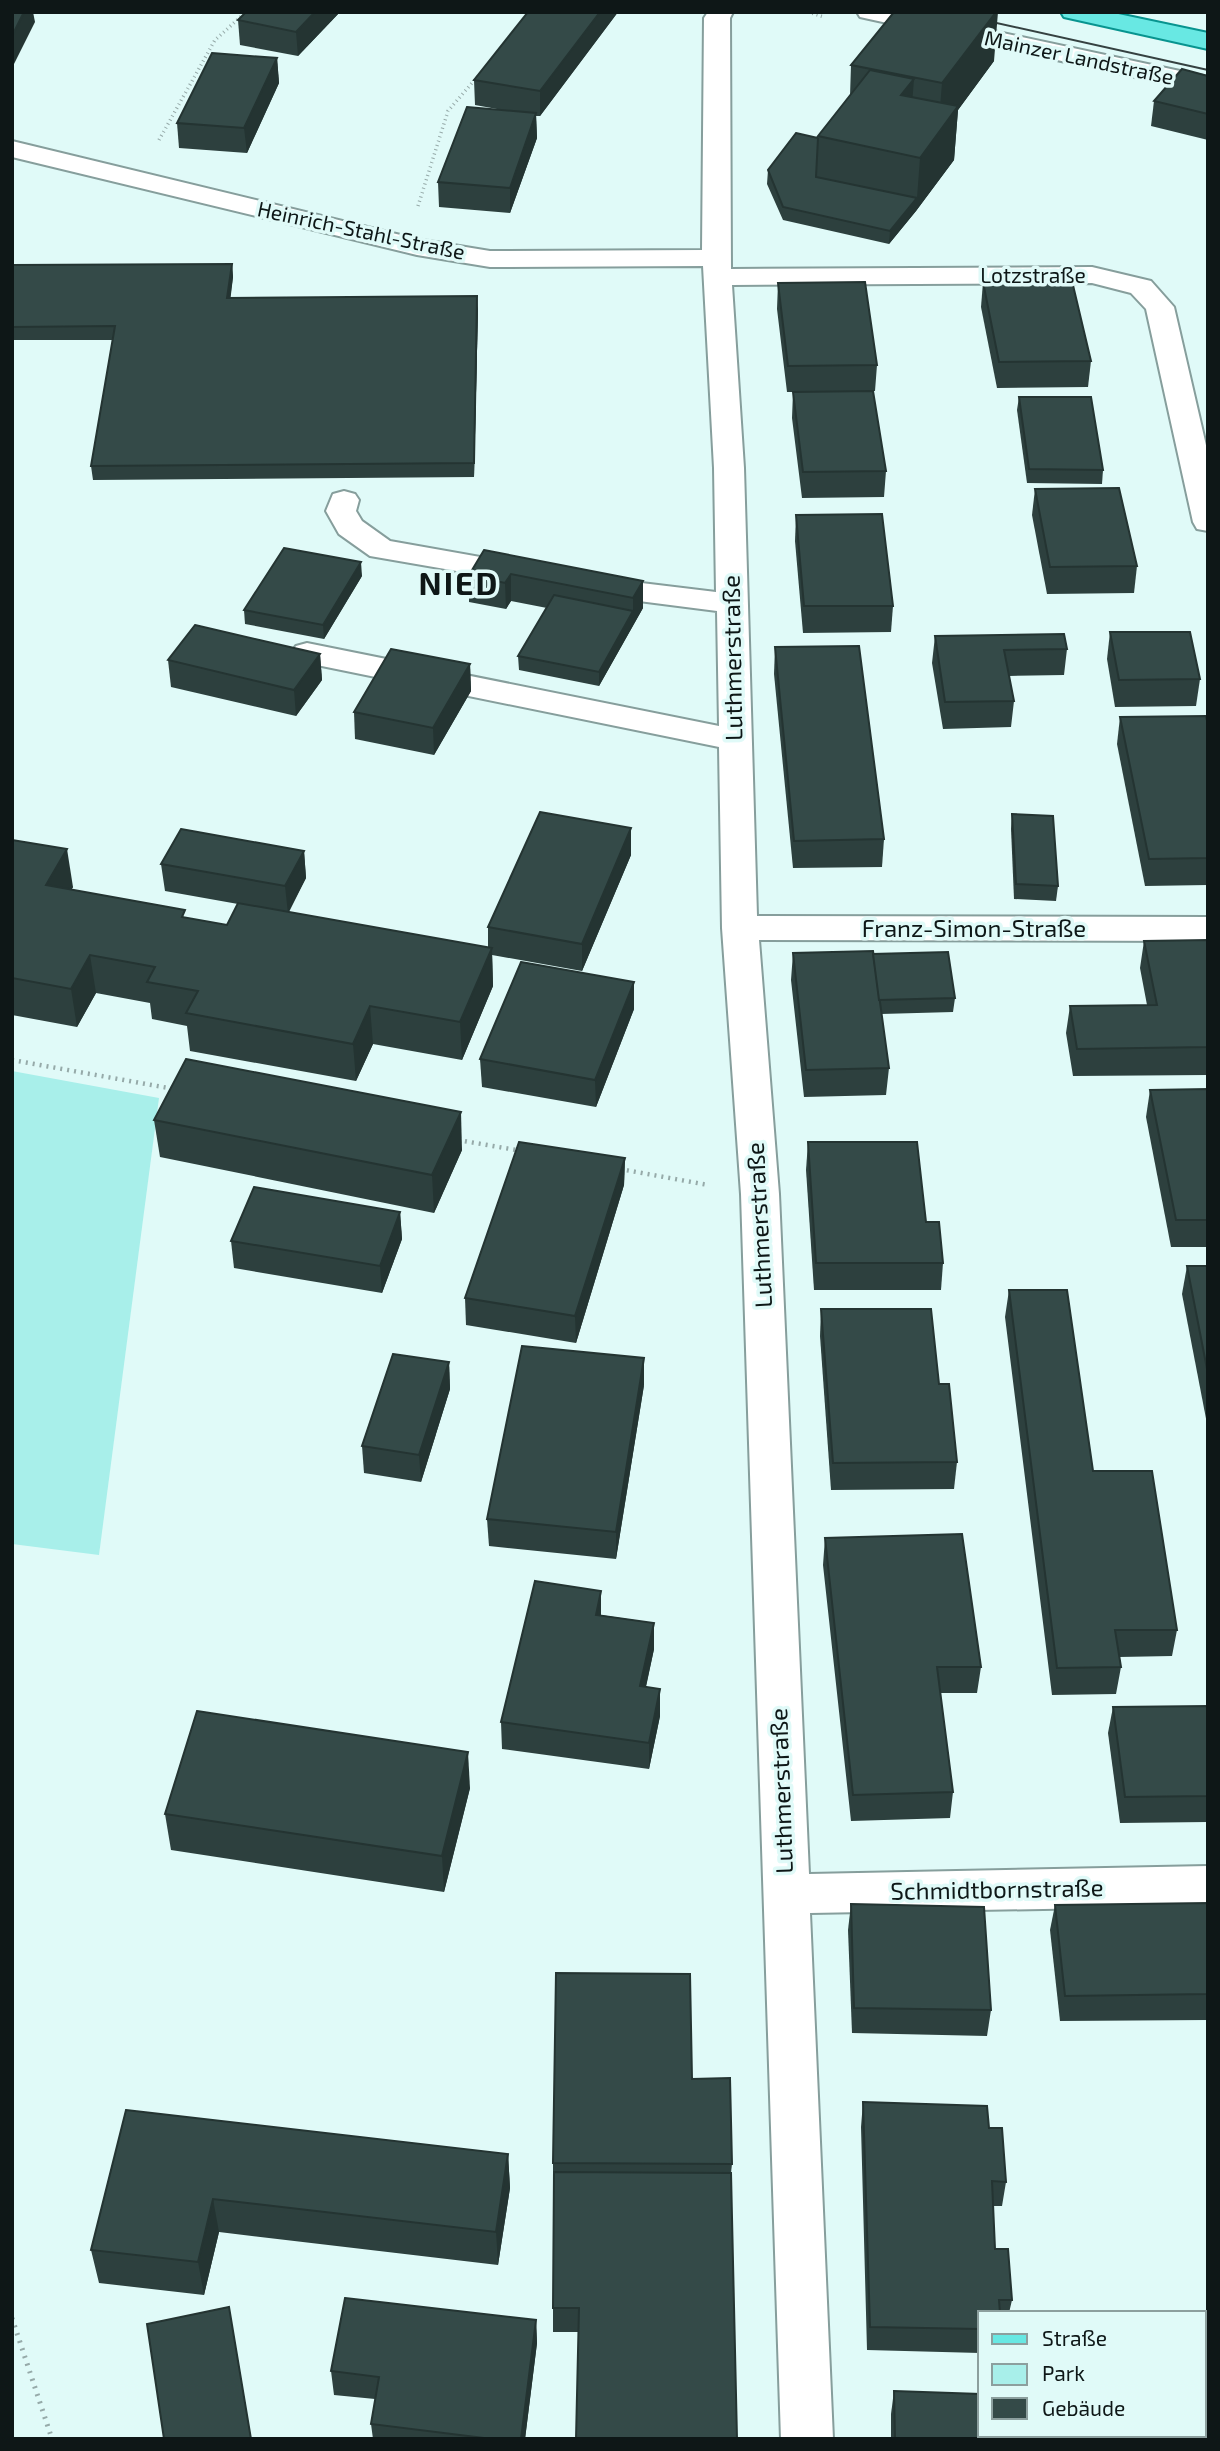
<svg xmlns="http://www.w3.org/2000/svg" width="1220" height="2451" font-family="'Exo 2',sans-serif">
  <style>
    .green { fill: #a8efea }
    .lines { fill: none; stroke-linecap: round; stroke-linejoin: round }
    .minor-casing { stroke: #869e9c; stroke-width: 4 }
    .major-casing { stroke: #08948f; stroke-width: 4 }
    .path-far2 { stroke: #96aaa9; stroke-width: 3.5; stroke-dasharray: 1 3.5; stroke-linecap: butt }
    .path-far1 { stroke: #96aaa9; stroke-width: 4.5; stroke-dasharray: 2 5; stroke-linecap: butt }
    .path { stroke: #96aaa9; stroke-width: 5; stroke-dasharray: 2 6; stroke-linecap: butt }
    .minor { fill: #fff; fill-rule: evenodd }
    .major { fill: #68e8e3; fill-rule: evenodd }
    .tram { stroke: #354141; stroke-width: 2 }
    .wall { fill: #2d403e }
    .shaded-wall { fill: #243432 }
    .building { fill: #344a48; stroke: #243432; stroke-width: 2 }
    .labels { text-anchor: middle; stroke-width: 7; stroke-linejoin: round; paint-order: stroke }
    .far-street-label { font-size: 21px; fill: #0e1717; stroke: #e0faf8 }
    .street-label { font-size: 24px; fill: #0e1717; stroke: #e0faf8 }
    .district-label { font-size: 32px; font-weight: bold; letter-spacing: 2px; fill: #0e1717; stroke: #e0faf8 }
  </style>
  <rect width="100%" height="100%" fill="#e0faf8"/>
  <!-- green -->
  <polygon class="green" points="12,1071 159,1098 99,1555 12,1544"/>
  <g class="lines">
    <defs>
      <g id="minor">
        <polygon points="708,12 733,12 730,18 731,269 1092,267 1151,281 1174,307 1208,454 1208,531 1197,529 1193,522 1146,309 1131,293 1092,283 732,285 744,468 757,916 1208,917 1208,941 759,940 779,1194 809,1874 1208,1866 1208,1906 810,1913 833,2439 781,2439 741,1194 722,928 719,747 307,663 296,660 291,653 296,646 307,643 719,726 717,611 592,595 581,593 576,586 581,579 592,577 716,592 714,468 703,266 490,267 417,255 12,157 12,141 417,239 490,251 702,250 704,18"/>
        <polygon points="857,12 905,12 1208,77 1208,93 869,19 860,17"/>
        <polygon points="344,491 355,494 359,500 356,511 362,521 390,541 526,565 537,567 542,574 537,581 526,583 370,556 339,534 326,511 333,494"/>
      </g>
      <polygon id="major" points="1061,12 1109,12 1208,33 1208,49 1064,17"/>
    </defs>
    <!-- minor casing -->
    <use href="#minor" class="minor-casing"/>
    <!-- major casing -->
    <use href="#major" class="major-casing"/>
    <!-- path-far2 -->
    <g class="path-far2">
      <polyline points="808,12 824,17"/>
      <polyline points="159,140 215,40 246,12"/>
      <polyline points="418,206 448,111 478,76"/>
    </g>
    <!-- path-far1 -->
    <g class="path-far1">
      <polyline points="12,1060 174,1089"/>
      <polyline points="458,1140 522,1151"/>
      <polyline points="620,1169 708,1185"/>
    </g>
    <!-- path -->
    <polyline class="path" points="12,2318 52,2439"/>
    <!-- minor -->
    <use href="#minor" class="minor"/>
    <!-- major -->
    <use href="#major" class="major"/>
    <!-- tram -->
    <polyline class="tram" points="947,12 1208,70"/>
  </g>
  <!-- wall -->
  <g class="wall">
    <polygon points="246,12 340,12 298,56 240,45 238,20"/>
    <polygon points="528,12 618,12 540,116 536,116 537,138 510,213 439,207 438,182 508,111 475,105 474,80"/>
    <polygon points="277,58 279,83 247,153 179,148 177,123"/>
    <polygon points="994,61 958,110 954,160 916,211 889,244 783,220 767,184 768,170 818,138 850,96 851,65"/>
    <polygon points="1208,76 1208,140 1151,126 1154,101"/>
    <polygon points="232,264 233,277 230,298 478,309 474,477 93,480 91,466 113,340 12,340 12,265"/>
    <polygon points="983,282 1091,361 1088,387 997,388 981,307"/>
    <polygon points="778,283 877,365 875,391 873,391 886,471 884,497 802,498 792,418 793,392 787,392 777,309"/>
    <polygon points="1019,397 1103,470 1102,484 1027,483 1017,410"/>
    <polygon points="1035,489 1137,566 1134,593 1047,594 1032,515"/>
    <polygon points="796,515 893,606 891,632 803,633 795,541"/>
    <polygon points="484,550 643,581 643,608 599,686 519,670 518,656 547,608 511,601 506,609 469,602 469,575"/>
    <polygon points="362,576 324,639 245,624 244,610"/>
    <polygon points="1110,632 1200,679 1196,706 1115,707 1107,659"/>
    <polygon points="935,636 1067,649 1064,675 1009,676 1014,701 1011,727 943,729 932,663"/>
    <polygon points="775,647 884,839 882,867 793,868 774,674"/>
    <polygon points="320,654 322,680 296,716 171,687 168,660"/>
    <polygon points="470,664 471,691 434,755 355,739 354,712"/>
    <polygon points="1120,717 1208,725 1208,885 1145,886 1117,744"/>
    <polygon points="1012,814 1058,886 1056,901 1014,899 1011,829"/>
    <polygon points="631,828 631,855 582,971 492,955 493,986 462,1060 373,1044 356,1081 190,1051 187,1026 152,1019 150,1003 96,993 77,1027 12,1015 12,840 73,887 71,890 186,918 227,925 238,904 165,891 161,864 304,851 306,878 288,912 488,948 488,927"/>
    <polygon points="1208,940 1208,1075 1073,1076 1066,1033 1070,1006 1147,1005 1140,968 1144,941"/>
    <polygon points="793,953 873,954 955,998 953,1012 881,1014 889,1068 886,1095 804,1097 791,980"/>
    <polygon points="634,982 634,1009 596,1107 482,1087 480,1059"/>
    <polygon points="1208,1089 1208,1247 1171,1247 1146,1117 1150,1090"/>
    <polygon points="154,1120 462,1150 434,1213 160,1157"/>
    <polygon points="808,1142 926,1222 943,1263 941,1290 814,1290 806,1170"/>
    <polygon points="625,1158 624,1185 576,1343 466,1325 465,1298"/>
    <polygon points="400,1212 402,1239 382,1293 234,1268 231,1241"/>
    <polygon points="1187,1266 1208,1266 1208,1429 1182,1294"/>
    <polygon points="1009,1290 1093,1471 1177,1630 1172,1656 1119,1657 1121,1667 1116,1694 1052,1695 1005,1317"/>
    <polygon points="821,1309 939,1384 957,1462 954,1489 831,1490 820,1336"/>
    <polygon points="449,1362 450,1389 421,1482 364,1473 362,1446"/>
    <polygon points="644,1385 616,1559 489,1546 487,1519"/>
    <polygon points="825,1538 981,1667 977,1693 940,1693 953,1792 950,1818 851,1821 823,1565"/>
    <polygon points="601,1591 601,1615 654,1623 654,1649 646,1687 660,1716 649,1769 502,1749 501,1722"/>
    <polygon points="1208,1706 1208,1822 1120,1823 1108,1733 1113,1707"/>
    <polygon points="470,1788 444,1892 171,1850 165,1814"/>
    <polygon points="1208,1903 1208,2020 1060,2021 1050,1930 1055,1905"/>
    <polygon points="851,1904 991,2010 987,2036 852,2033 848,1930"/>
    <polygon points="692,2079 732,2164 731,2173 579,2332 553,2332 553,2163"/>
    <polygon points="863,2102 989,2128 1006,2182 1002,2206 993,2206 995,2249 1012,2300 1009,2313 980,2313 980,2353 867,2350 861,2127"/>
    <polygon points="126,2110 508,2154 510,2188 498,2265 219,2232 204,2295 99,2283 91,2250"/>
    <polygon points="536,2320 537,2343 525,2439 373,2439 371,2424 375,2399 334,2395 331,2371"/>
    <polygon points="894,2391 1029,2439 891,2439 891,2414"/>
  </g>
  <!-- shaded-wall -->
  <g class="shaded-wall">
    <polygon points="24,12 33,12 35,22 12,68 12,36"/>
    <polygon points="315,12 340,12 298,56 296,32"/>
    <polygon points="600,12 618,12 540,116 540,91"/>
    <polygon points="996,12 998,12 994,61 958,110 954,160 916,211 889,244 890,231 917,198 920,158 938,133 942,83"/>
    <polygon points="277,58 279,83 247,153 244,128"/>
    <polygon points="914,79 910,132 901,95"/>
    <polygon points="536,113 537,138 510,213 510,188"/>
    <polygon points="232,264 233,277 229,311 227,298"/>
    <polygon points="477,296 478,309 474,477 474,463"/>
    <polygon points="361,562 362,576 324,639 323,625"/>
    <polygon points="511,574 511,601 506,609 505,583"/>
    <polygon points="643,581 643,608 599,686 599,672 633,611 633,598"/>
    <polygon points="320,654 322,680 296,716 294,690"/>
    <polygon points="470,664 471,691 434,755 433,728"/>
    <polygon points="631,828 631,855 582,971 582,944"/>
    <polygon points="67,849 73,887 52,923 46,885"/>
    <polygon points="304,851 306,878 288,914 285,886"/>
    <polygon points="492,948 493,986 462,1060 460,1022"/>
    <polygon points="90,955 96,993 77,1027 71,989"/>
    <polygon points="634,982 634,1009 596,1107 595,1080"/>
    <polygon points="370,1006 373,1044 356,1081 353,1044"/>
    <polygon points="461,1112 462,1150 434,1213 432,1175"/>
    <polygon points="625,1158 624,1185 576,1343 575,1316"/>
    <polygon points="400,1212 402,1239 382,1293 380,1266"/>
    <polygon points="644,1358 644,1385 616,1559 616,1532"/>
    <polygon points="449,1362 450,1389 421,1482 419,1455"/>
    <polygon points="601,1591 601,1617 596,1615"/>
    <polygon points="654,1623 654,1649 640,1713 640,1686"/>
    <polygon points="660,1689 660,1716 649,1769 649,1743"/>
    <polygon points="468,1752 470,1788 444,1892 442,1856"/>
    <polygon points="508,2154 510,2188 498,2265 496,2232"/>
    <polygon points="213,2199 219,2232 204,2295 198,2262"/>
    <polygon points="536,2320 537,2343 525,2439 521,2439"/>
  </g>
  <!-- building -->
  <g class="building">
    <polygon points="12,12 24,12 12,36"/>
    <polygon points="246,12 315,12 296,32 238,20"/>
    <polygon points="528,12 600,12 540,91 474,80"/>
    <polygon points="894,12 996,12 942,83 851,65"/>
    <polygon points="212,53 277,58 244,128 177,123"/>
    <polygon points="1182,69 1208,76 1208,114 1154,101"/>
    <polygon points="870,70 914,79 901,95 958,106 920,158 818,136"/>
    <polygon points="467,107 536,113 510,188 438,182"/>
    <polygon points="796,133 818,138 816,177 917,198 890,231 783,207 768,170"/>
    <polygon points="232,264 227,298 477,296 474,463 91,466 115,326 12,327 12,265"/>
    <polygon points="1072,281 1091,361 999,362 983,282"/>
    <polygon points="865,282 877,365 788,366 778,283"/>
    <polygon points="873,391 886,471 803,472 793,392"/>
    <polygon points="1019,397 1091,397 1103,470 1029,469"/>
    <polygon points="1119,488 1137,566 1050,567 1035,489"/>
    <polygon points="882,514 893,606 804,606 796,515"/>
    <polygon points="284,548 361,562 323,625 244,610"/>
    <polygon points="484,550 643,581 633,598 511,574 505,583 469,575"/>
    <polygon points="554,595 633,611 599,672 518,656"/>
    <polygon points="195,625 320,654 294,690 168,660"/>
    <polygon points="1110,632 1190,632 1200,679 1119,680"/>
    <polygon points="1064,634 1067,649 1004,650 1014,701 945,702 935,636"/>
    <polygon points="859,646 884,839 794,841 775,647"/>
    <polygon points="391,649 470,664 433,728 354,712"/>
    <polygon points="1206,716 1208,725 1208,858 1149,859 1120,717"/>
    <polygon points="540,812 631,828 582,944 488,927"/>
    <polygon points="1012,814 1053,816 1058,886 1016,884"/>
    <polygon points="181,829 304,851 285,886 161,864"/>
    <polygon points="12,840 67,849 46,885 185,910 182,917 227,925 238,903 492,948 460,1022 370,1006 353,1044 186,1013 198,991 147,982 155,967 90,955 71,989 12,978"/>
    <polygon points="1208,940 1208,1047 1077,1049 1070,1006 1157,1005 1144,941"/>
    <polygon points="873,951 889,1068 806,1070 793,953"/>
    <polygon points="948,952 955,998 879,1000 873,954"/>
    <polygon points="521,962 634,982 595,1080 480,1059"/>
    <polygon points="186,1059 461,1112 432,1175 154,1120"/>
    <polygon points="1208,1089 1208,1220 1176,1220 1150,1090"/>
    <polygon points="519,1142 625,1158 575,1316 465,1298"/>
    <polygon points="808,1142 917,1142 926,1222 939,1222 943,1263 816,1263"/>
    <polygon points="254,1187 400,1212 380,1266 231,1241"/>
    <polygon points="1187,1266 1208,1266 1208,1374"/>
    <polygon points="1009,1290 1067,1290 1093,1471 1152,1471 1177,1630 1115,1630 1121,1667 1057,1668"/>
    <polygon points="821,1309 931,1309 939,1384 949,1384 957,1462 833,1463"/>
    <polygon points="522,1346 644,1358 616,1532 487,1519"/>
    <polygon points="393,1354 449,1362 419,1455 362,1446"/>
    <polygon points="962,1534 981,1667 937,1667 953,1792 853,1795 825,1538"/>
    <polygon points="535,1581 601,1591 596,1615 654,1623 640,1686 660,1689 649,1743 501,1722"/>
    <polygon points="1208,1706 1208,1796 1125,1797 1113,1707"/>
    <polygon points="197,1711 468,1752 442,1856 165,1814"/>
    <polygon points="1208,1903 1208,1994 1065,1996 1055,1905"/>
    <polygon points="851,1904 984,1907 991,2010 854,2008"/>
    <polygon points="556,1973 690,1974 692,2079 730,2078 732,2164 553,2163"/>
    <polygon points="863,2102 987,2106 989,2128 1002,2128 1006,2182 992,2181 995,2249 1008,2249 1012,2300 999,2300 1000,2313 980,2313 980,2329 870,2327"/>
    <polygon points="126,2110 508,2154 496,2232 213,2199 198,2262 91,2250"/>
    <polygon points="554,2172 731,2173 737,2439 576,2439 579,2308 553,2308"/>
    <polygon points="345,2298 536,2320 521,2439 492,2439 371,2424 379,2377 331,2371"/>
    <polygon points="229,2307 251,2439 164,2439 147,2324"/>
    <polygon points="894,2391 980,2394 980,2435 1029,2435 1029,2439 895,2439"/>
  </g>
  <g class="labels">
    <!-- far-street labels -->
    <g class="far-street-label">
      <text transform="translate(1079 58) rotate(12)" y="7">Mainzer Landstraße</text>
      <text transform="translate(361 231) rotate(12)" y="7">Heinrich-Stahl-Straße</text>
      <text x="1033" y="283">Lotzstraße</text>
    </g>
    <!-- street labels -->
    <g class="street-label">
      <text transform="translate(733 658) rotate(-91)" y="8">Luthmerstraße</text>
      <text x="974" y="937">Franz-Simon-Straße</text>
      <text transform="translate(760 1225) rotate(-93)" y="8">Luthmerstraße</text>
      <text transform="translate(782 1791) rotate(-92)" y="8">Luthmerstraße</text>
      <text transform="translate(997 1890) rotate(-1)" y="8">Schmidtbornstraße</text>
    </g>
    <!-- district labels -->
    <g class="district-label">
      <text x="459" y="595">NIED</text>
    </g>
  </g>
  <!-- border -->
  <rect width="1220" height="2451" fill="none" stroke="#0e1717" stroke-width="28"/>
  <!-- legend -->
  <rect x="978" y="2311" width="228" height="126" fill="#e0faf8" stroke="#8c9f9e" stroke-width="2"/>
  <rect x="992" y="2334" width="35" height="10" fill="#68e8e3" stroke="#8c9f9e" stroke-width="2"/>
  <text x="1042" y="2346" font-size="21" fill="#0e1717">Straße</text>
  <rect x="992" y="2364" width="35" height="21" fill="#a8efea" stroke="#8c9f9e" stroke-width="2"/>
  <text x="1042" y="2381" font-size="21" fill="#0e1717">Park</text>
  <rect x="992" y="2398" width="35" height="21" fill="#344a48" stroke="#8c9f9e" stroke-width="2"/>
  <text x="1042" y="2416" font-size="21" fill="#0e1717">Gebäude</text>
</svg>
